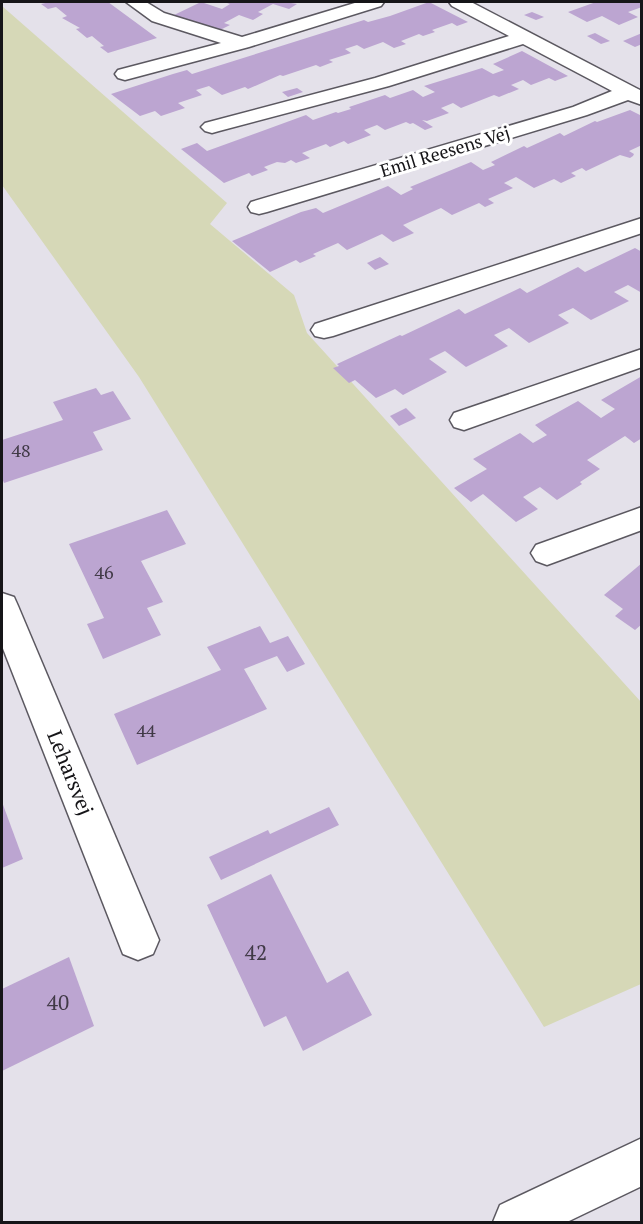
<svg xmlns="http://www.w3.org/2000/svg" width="643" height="1224" font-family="'PT Serif',serif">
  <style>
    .green { fill: #d6d8b7 }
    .building { fill: #bca5d1 }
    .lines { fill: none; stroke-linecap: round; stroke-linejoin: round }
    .street-casing { stroke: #5b5860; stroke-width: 3 }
    .secondary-casing { stroke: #5b5860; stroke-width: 3 }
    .street { fill: #fff; fill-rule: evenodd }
    .secondary { fill: #fff; fill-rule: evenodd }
    .labels { text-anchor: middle; stroke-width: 6; stroke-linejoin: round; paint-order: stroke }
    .far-street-label { font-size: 18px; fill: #161518; stroke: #fff }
    .number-label { font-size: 18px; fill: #403946 }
    .street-label { font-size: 21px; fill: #161518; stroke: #fff }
    .near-number-label { font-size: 21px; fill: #403946 }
  </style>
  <rect width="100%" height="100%" fill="#e4e1ea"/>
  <!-- green -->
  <polygon class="green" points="2,6 227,203 210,224 294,295 307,333 641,702 641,984 544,1027 139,377 2,185"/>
  <!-- building -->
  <g class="building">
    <polygon points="50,2 108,2 157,38 108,53 100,47 104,46 92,36 87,38 76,29 80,28 62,18 67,16 56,7 48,9 41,4"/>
    <polygon points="201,2 222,9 230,4 224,2 293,2 291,3 297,4 289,9 273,4 258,12 263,14 253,20 239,15 224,23 230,25 218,31 174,15"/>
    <polygon points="429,2 468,22 457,26 452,23 432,30 435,32 423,36 419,34 401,41 406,44 394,48 383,42 364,49 357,45 345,49 351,53 329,60 333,62 320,67 316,65 283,76 280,75 248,89 245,87 222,95 209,86 196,90 202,95 178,103 185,108 161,116 155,111 140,116 111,94 173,74 187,70 192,74 364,20 368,22 390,16"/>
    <polygon points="596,2 638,2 642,3 642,7 628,12 638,17 619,25 602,16 587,22 568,12"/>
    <polygon points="532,12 544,17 536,20 524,15"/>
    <polygon points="595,33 610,41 601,44 587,36"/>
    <polygon points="642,33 642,44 635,47 623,41"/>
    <polygon points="522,51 568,76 555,81 549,78 531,85 523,80 511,85 519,89 499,97 494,95 461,108 453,103 441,108 449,113 427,121 422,120 433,127 425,130 413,123 410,124 406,122 385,130 377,125 364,130 371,135 348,144 344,141 330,147 326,144 302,153 310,158 296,163 291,160 285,163 277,162 264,167 268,170 252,176 249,173 224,183 181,149 197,143 207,151 306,115 313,120 336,112 338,113 351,109 349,107 385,95 390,98 413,90 423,97 435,92 424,86 482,68 493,74 504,70 493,64"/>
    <polygon points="297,88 303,92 288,97 282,92"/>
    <polygon points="630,110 642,116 642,145 629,151 634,154 633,156 630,158 620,155 586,171 582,168 571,173 576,176 561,183 554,179 534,188 516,177 504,183 513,188 488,199 494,203 485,207 479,203 452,215 441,208 403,225 414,233 393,242 382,234 347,250 338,243 313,254 316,256 300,263 296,260 270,272 232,241 301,212 316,208 323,213 388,186 401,195 413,189 410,187 471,162 483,170 495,165 491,162 524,146 527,148 560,133 564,136 595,121 597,122"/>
    <polygon points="635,248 642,252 642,293 628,285 614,292 629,301 591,320 573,308 558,315 569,323 529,343 509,328 494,335 508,346 466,367 445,351 429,359 447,372 403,395 395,389 376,398 355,380 349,383 333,368 339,366 337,364 400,335 402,336 459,309 465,314 520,288 527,293 578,267 585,272"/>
    <polygon points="380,257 389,264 375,270 367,263"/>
    <polygon points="642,376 642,438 634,443 625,436 587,460 600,469 580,482 582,484 557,500 540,487 523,497 538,509 516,522 483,494 471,502 454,488 487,469 473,459 520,433 533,443 547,435 535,425 578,401 601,418 615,409 601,400"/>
    <polygon points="96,388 101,395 113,391 131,419 93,432 103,450 4,483 2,478 2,440 63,420 53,402"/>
    <polygon points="406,408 416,418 399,426 390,416"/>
    <polygon points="167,510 186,544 141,561 163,602 147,608 161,635 103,659 87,624 104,618 69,544"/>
    <polygon points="642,563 642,624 635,630 615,616 623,609 604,595"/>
    <polygon points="260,626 270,643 288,636 305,664 287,672 277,656 244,669 267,709 137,765 114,714 221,670 207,647"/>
    <polygon points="2,802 23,859 2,868"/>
    <polygon points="329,807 339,825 221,880 209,857 268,830 270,834"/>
    <polygon points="271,874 327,983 348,971 372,1015 303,1051 286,1016 264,1027 207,905"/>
    <polygon points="69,957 94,1026 2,1071 2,989"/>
  </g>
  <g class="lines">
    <defs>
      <g id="street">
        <polygon points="126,2 146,2 164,13 242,37 358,2 384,2 381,6 249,47 125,80 118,78 115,74 118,70 221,43 152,21"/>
        <polygon points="449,2 471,2 636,88 642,91 642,105 628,100 587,115 267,212 259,214 251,212 248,207 251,202 573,107 612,91 523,44 389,86 219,131 212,133 205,131 201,127 205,123 375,78 509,36 452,6"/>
        <polygon points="642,218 642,233 333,336 324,338 315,336 311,330 315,324"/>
        <polygon points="642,349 642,367 464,430 454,427 450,420 454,413"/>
        <polygon points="642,507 642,530 547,565 536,561 531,553 536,545"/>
        <polygon points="2,593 14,597 18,606 159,940 153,954 138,960 123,954 2,646"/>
      </g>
      <polygon id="secondary" points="642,1138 642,1186 567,1222 493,1222 500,1205"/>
    </defs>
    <!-- street casing -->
    <use href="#street" class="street-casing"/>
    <!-- secondary casing -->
    <use href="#secondary" class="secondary-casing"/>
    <!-- street -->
    <use href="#street" class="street"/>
    <!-- secondary -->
    <use href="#secondary" class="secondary"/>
  </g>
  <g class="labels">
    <!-- far-street labels -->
    <g class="far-street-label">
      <text transform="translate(445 152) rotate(-17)" y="6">Emil Reesens Vej</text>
    </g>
    <!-- number labels -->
    <g class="number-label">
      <text x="21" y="457">48</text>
      <text x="104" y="579">46</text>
      <text x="146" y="737">44</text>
    </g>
    <!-- street labels -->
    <g class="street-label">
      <text transform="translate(70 773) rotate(68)" y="7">Leharsvej</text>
    </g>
    <!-- near-number labels -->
    <g class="near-number-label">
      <text x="256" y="960">42</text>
      <text x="58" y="1010">40</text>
    </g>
  </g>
  <!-- border -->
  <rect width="643" height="1224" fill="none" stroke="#161518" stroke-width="6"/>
</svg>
